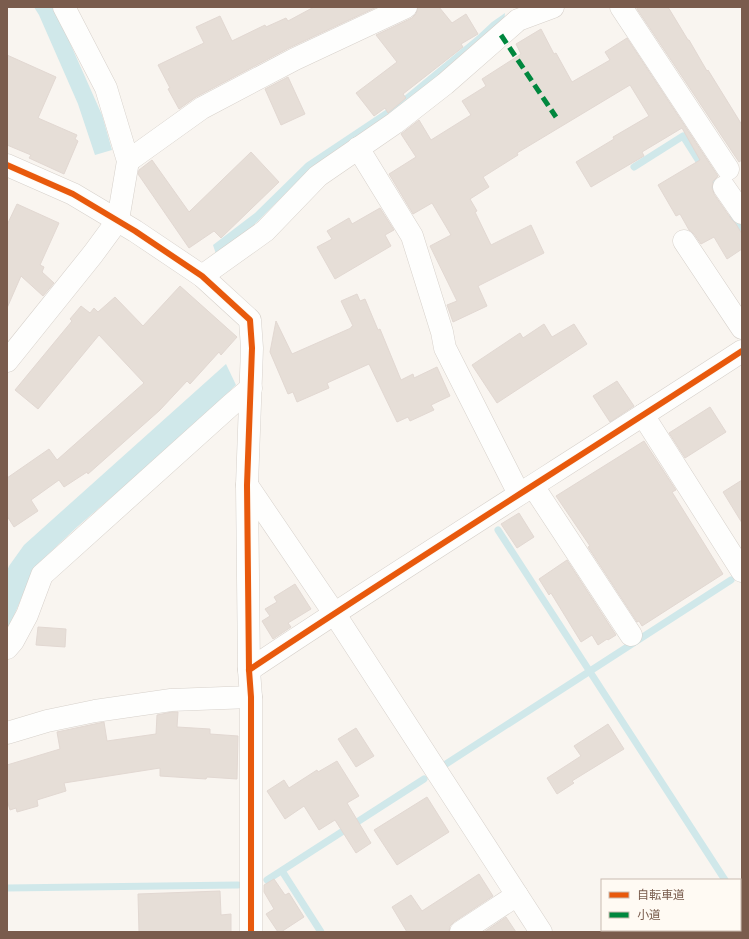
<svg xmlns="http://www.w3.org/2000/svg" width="749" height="939" font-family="'Work Sans','Noto Sans JP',sans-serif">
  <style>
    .water { fill: #d0e8ea }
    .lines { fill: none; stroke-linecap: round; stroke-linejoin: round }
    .stream { stroke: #d0e8ea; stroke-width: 7 }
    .building { fill: #e6ded7; stroke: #e2d8d2 }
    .minor-casing { stroke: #d7d1cb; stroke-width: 23 }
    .minor { stroke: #fefefd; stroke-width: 22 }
    .quiet { stroke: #00873e; stroke-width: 5; stroke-dasharray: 10 5; stroke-linecap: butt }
    .cycleway-casing { stroke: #fffaf3; stroke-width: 8 }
    .cycleway { stroke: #e8590c; stroke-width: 6 }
  </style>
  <rect width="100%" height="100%" fill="#f9f5f0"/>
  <!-- water -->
  <g class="water">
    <polygon points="34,7 54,7 102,115 112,150 95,155 78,104 39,15"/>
    <polygon points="505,13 504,23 446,74 310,169 257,222 238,239 216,254 213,245 255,213 306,163 396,103 477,36 492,22"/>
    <polygon points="226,364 236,385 179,439 77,527 42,560 29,580 7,632 7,571 9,566 24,545"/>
  </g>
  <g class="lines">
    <!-- stream -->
    <g class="stream">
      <polyline points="634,167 683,136 718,191"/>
      <polyline points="733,215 742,229"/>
      <polyline points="498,530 725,880"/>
      <polyline points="446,764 731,580"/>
      <polyline points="282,871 321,932"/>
      <polyline points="267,880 424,779"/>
      <polyline points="7,888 238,885"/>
      <polyline points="740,903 742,907"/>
    </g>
  </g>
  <!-- building -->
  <g class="building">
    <polygon points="314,7 377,7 289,48 196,97 179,109 168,89 170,88 158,65 204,43 196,27 220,16 232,41 265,25 266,27 286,18 288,21"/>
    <polygon points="418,7 439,7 452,23 466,14 478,34 461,44 463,47 403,94 406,98 388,113 385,108 374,116 356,93 397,62 376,35 412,18 416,14"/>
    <polygon points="637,7 668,7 688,40 689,40 707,71 708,70 742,125 742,160 739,162 637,9"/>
    <polygon points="541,29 554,54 556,53 572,82 610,60 605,52 627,38 718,176 713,181 712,188 714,194 732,220 736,224 742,234 742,249 727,259 714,237 701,244 694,234 689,230 680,214 676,216 658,185 700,160 682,128 642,152 644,156 591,187 576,162 614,139 613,137 649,116 630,85 517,153 518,155 483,177 489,187 470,199 477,211 475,212 491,245 531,225 544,253 478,286 487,306 453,322 447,305 457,301 430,246 451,235 432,203 413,214 389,174 416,157 401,134 419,120 431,140 471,115 462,101 486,86 482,79 521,54 516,44"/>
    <polygon points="7,55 56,77 38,118 77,135 75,139 78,141 64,174 29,158 31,155 7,145"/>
    <polygon points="288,77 305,114 281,125 265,89"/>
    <polygon points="251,152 279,182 221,238 214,231 189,248 138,174 139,170 152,160 189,212"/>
    <polygon points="17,204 59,223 40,265 44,267 42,272 54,283 43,296 21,276 7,308 7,225"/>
    <polygon points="380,208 394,230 385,235 391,246 335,279 317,247 332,239 327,231 349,218 352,224"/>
    <polygon points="180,286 237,337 221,355 219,352 190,384 187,381 160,410 88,474 87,472 64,487 59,480 31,500 38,511 14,527 7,516 7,478 49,449 57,460 144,383 99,335 38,409 15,390 72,321 70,319 81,306 90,313 94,308 98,312 115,297 143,326"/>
    <polygon points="357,294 360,301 365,299 378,330 380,329 401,380 413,374 414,378 437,367 450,396 431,405 434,410 410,421 408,417 397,422 369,364 327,383 329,388 297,402 293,392 288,394 270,352 276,321 292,354 351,328 351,327 353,326 341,301"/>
    <polygon points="544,324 552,337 574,324 587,344 497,403 472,365 520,333 523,338"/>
    <polygon points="617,381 634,406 610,422 593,396"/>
    <polygon points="710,407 726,432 685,458 669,433"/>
    <polygon points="644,441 676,490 672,492 723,574 642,626 639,621 637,622 588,547 590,546 556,496"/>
    <polygon points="742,480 742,523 723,492"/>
    <polygon points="519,513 534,537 517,548 501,524"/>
    <polygon points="567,560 616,635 608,640 607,639 598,645 592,635 581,642 551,593 549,595 539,579"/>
    <polygon points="295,584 311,609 288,623 291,627 273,639 262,621 270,616 265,609 277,602 274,597"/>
    <polygon points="38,627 66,629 65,647 36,645"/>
    <polygon points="172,712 178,712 177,727 210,729 210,734 238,736 237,779 207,777 206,779 160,776 160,768 64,783 66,791 37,800 38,806 17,812 16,808 10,810 7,800 7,765 60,749 57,732 104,722 107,741 156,734 157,715"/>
    <polygon points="608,724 624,749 572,781 574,783 557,794 547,778 581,756 574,746"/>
    <polygon points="356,728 374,756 356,767 338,739"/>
    <polygon points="337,761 359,796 347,803 371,843 356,853 335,820 319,830 304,806 285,819 267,791 284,780 289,788 317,770 318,772"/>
    <polygon points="427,797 449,832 397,865 374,830"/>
    <polygon points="479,874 493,896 454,922 450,926 449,932 407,932 392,907 411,895 422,911"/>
    <polygon points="274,879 285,895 289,893 304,917 281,932 278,932 266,914 274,909 264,892 264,885"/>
    <polygon points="220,891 221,915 231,914 231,932 139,932 138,894"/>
    <polygon points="506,917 516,932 484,932"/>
  </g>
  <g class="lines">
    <defs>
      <g id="minor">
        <polyline points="621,7 728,169"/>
        <polyline points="358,148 412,236 442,332 445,348 519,494"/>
        <polyline points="128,161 202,108 295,59 406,7"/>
        <polyline points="7,165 73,194 135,231 202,276 250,320 252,348 247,485 249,670 251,697 251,932"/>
        <polyline points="724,187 742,213"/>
        <polyline points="684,241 742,328"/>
        <polyline points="202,276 265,231 318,176 395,123 445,84 518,20 553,7"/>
        <polyline points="7,361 93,254 118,220 128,161 106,88 64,7"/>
        <polyline points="643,415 742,571"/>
        <polyline points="247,485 334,613 541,932"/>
        <polyline points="533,486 631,635"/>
        <polyline points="7,648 13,641 27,615 42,575 232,404 251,388"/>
        <path d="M249 670C412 561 578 458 742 351"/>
        <polyline points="7,733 47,721 95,711 171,700 251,697"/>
        <polyline points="461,932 517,895"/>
      </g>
    </defs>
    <!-- minor casing -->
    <use href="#minor" class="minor-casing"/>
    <!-- minor -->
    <use href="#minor" class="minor"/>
    <!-- quiet -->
    <polyline class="quiet" points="501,35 556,117"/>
    <defs>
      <g id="cycleway">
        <polyline points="7,165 73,194 135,231 202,276 250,320 252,348 247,485 249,670 251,697 251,932"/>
        <path d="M249 670C412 561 578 458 742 351"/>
      </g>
    </defs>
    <!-- cycleway casing -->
    <use href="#cycleway" class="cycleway-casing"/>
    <!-- cycleway -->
    <use href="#cycleway" class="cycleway"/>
  </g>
  <!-- border -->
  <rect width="749" height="939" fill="none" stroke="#7a5c4d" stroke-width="16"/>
  <!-- legend -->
  <rect x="601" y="879" width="140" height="52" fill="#fffaf3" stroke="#cabbb1"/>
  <rect x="609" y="892" width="20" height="6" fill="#e8590c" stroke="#cabbb1"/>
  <text x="637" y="899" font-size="12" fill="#7a5c4d">自転車道</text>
  <rect x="609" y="912" width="20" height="6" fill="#00873e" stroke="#cabbb1"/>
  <text x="637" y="919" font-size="12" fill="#7a5c4d">小道</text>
</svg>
